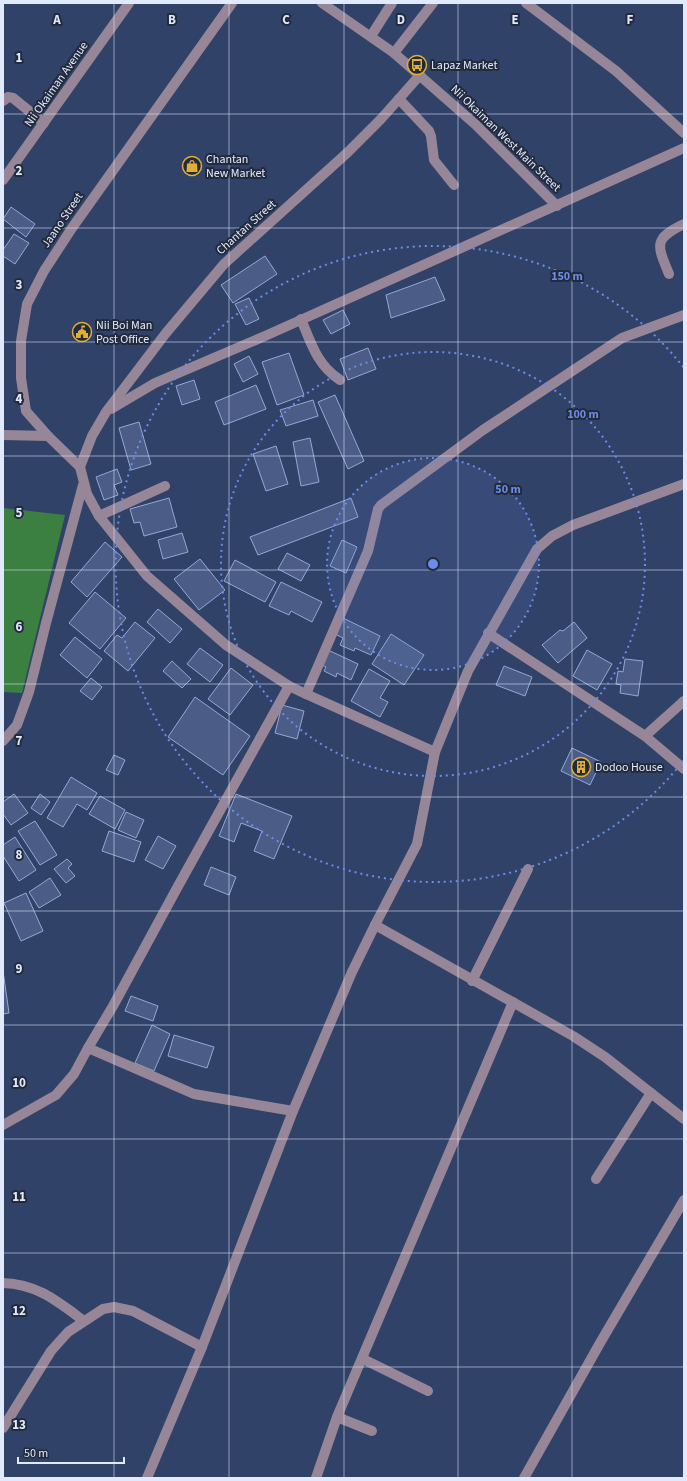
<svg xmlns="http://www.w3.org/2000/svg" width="687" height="1481" font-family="'Source Sans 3',sans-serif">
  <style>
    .green { fill: #3b8041 }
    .building { fill: #4b5d86; stroke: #93a8d5 }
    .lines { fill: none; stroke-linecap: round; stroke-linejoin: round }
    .minor { stroke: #978697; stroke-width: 10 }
    .grid { fill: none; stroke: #e1eafd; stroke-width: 1; stroke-opacity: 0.55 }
    .ring { fill: none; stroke: #6b8ce7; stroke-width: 2; stroke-dasharray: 2 4 }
    .labels { text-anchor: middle; stroke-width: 4; stroke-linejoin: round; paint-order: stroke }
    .poi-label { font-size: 12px; fill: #e1eafd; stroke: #222a3c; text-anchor: start }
    .street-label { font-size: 12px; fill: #e1eafd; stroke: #222a3c }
    .grid-label { font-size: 13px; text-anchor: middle; font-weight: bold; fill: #e1eafd; stroke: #222a3c; stroke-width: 4; stroke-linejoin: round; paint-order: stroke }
    .centre { fill: #6b8ce7; stroke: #222a3c; stroke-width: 2 }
    .ring-label { font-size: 12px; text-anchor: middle; font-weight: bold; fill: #6b8ce7; stroke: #222a3c; stroke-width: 4; stroke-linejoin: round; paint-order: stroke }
  </style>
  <rect width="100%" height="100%" fill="#314269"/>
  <!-- green -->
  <polygon class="green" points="3,508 65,515 22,693 3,692"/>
  <!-- building -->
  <g class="building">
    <polygon points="11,207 35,224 26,237 3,219"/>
    <polygon points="14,234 29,243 15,264 3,256 3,250"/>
    <polygon points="265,256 277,274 233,303 221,285"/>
    <polygon points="435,277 445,300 391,318 386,295"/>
    <polygon points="249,298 259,319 246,325 235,304"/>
    <polygon points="343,310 350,324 331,334 323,320"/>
    <polygon points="368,348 376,369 348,380 340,359"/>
    <polygon points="289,353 304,395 277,405 262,362"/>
    <polygon points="249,356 258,374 243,382 234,364"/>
    <polygon points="194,380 200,399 182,405 176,386"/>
    <polygon points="256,385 266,409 224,425 215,402"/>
    <polygon points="335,395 364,461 348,469 318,402"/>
    <polygon points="313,400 318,416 286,426 280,410"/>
    <polygon points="139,422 151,464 131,470 119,428"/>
    <polygon points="310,438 319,482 301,486 293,442"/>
    <polygon points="276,446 288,484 266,491 253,454"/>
    <polygon points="117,469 122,482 114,485 118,495 104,500 96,477"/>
    <polygon points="169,498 177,527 144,536 140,522 134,523 130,509"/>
    <polygon points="351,498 358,517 258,555 250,537"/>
    <polygon points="182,533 188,552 163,559 158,540"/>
    <polygon points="342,540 357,547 346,573 330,566"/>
    <polygon points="105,542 122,557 87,597 71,582"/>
    <polygon points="287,553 310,565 301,581 278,569"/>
    <polygon points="200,559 225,590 199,610 174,579"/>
    <polygon points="235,560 276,582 265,602 224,581"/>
    <polygon points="281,582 322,602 312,622 291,611 289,615 269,606"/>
    <polygon points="95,592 126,618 100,649 69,623"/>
    <polygon points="158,609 182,629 170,643 147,622"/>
    <polygon points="343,618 380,636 371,655 355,648 354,651 340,645 343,638 335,634"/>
    <polygon points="135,622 155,638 128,671 104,651 117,635 122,638"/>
    <polygon points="574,622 587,638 558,663 542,645 560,630 563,631"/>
    <polygon points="391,634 424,655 404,685 372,664"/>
    <polygon points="75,637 102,659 87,678 60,655"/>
    <polygon points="200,648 223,665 210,682 187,664"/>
    <polygon points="328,650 358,664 351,680 337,673 336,677 324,671 326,667 322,665"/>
    <polygon points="587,650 612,664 597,690 573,676"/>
    <polygon points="625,659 643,661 638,696 620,693 621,685 616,684 618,671 623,672"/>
    <polygon points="172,661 191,679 182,688 163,671"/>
    <polygon points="504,666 532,677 525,696 496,685"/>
    <polygon points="231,668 253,685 230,715 208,699"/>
    <polygon points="369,669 390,681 380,698 388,702 380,717 351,701"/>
    <polygon points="91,678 102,687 92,700 80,691"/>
    <polygon points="195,697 250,736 223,775 168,737"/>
    <polygon points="282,705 304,711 297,739 275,733"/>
    <polygon points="572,748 601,762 590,785 561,771"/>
    <polygon points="114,755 125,760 118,775 106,770"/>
    <polygon points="71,777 97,793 87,810 77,804 63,827 47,818"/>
    <polygon points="14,794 28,813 11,825 3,814 3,802"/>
    <polygon points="40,794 50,802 41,815 31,808"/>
    <polygon points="236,794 292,816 274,859 254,851 262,831 241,823 234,842 219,836"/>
    <polygon points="100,796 125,810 115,829 89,814"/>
    <polygon points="126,812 144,820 136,838 118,830"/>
    <polygon points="35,821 57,855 40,865 18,831"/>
    <polygon points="109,831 141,842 134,862 102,851"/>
    <polygon points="158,836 176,846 163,869 145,860"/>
    <polygon points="15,837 36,870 19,881 3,856 3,845"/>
    <polygon points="67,859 72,864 68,868 75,876 66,883 54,869"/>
    <polygon points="211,867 236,877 229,895 204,885"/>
    <polygon points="50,878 61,895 39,908 29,892"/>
    <polygon points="26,893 43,931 21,941 4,903"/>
    <polygon points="3,971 9,1013 3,1014"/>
    <polygon points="131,996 158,1006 153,1021 125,1011"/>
    <polygon points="152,1025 170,1034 154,1071 135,1063"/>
    <polygon points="174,1035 214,1047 207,1068 168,1056"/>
  </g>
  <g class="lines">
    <!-- minor -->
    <g class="minor">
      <polyline points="322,3 394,53 476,125 557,206"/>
      <polyline points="526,3 616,71 684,133"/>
      <polyline points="371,36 392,3"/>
      <polyline points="394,53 433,3"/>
      <polyline points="420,75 381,119 347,153 224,264 166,333 106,412 92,436 80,467 87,494 99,516 147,576 226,645 289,686 306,694 435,752"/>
      <polyline points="399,99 429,131 431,136 434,160 454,185"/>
      <polyline points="3,101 8,97 13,98 44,123"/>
      <polyline points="3,180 129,3"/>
      <path d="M669 274C657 245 653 239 684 224"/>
      <path d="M301 319C311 343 317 365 340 380"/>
      <polyline points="111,409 155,383 265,336 684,148"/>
      <polyline points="3,435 48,436"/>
      <polyline points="80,467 48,436 26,411 21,378 21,341 27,304 44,271 72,228 232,3"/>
      <polyline points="99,516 165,486"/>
      <polyline points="488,633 645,736 684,769"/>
      <polyline points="306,694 368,551 378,509 381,505 483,430 622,338 684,315"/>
      <polyline points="645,736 684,701"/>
      <polyline points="3,741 17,725 29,692 46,623 83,485"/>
      <polyline points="375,925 573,1036 605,1057 684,1119"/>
      <polyline points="472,981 528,869"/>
      <polyline points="88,1048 194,1094 293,1111"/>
      <polyline points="3,1125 56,1095 74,1074 88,1048 113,1006 177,888 289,686"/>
      <polyline points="596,1179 651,1093"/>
      <path d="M3 1283C37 1284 57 1301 84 1321"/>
      <polyline points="363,1359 428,1391"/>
      <polyline points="337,1417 372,1431"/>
      <polyline points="3,1428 51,1351 68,1332 103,1309 114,1307 133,1311 202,1347"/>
      <polyline points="147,1478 202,1347 293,1111 352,972 375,925 417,844 435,752 468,671 537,549 552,536 573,525 684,484"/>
      <polyline points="316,1478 337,1417 513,1002"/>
      <polyline points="524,1478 600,1343 684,1200"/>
    </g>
  </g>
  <!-- grid -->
  <path class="grid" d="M114 3V1478M229 3V1478M344 3V1478M458 3V1478M572 3V1478M3 114H684M3 228H684M3 342H684M3 456H684M3 570H684M3 684H684M3 797H684M3 911H684M3 1025H684M3 1139H684M3 1253H684M3 1367H684"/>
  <!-- distance rings -->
  <circle cx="433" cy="564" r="106" fill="#6b8ce7" fill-opacity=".12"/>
  <g class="ring">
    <circle cx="433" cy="564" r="106"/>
    <circle cx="433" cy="564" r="212"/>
    <path d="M684 760A318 318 0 1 1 684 368"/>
  </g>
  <!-- icons -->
  <defs>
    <symbol id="bus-ring" viewBox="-11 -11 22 22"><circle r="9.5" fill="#222a3c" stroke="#e1af34" stroke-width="1.5"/><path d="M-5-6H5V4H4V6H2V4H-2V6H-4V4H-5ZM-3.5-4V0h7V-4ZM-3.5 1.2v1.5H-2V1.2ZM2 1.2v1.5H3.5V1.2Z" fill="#e1af34"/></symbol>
    <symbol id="shop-ring" viewBox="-11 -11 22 22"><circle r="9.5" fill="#222a3c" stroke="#e1af34" stroke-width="1.5"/><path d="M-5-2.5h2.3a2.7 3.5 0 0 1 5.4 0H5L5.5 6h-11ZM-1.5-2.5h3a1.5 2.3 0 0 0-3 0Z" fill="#e1af34"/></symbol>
    <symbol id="civic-ring" viewBox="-11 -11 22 22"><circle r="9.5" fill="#222a3c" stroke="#e1af34" stroke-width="1.5"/><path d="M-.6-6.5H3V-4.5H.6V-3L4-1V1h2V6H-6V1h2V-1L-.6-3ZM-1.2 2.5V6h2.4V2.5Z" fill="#e1af34"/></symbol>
    <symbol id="building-ring" viewBox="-11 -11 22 22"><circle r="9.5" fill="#222a3c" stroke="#e1af34" stroke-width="1.5"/><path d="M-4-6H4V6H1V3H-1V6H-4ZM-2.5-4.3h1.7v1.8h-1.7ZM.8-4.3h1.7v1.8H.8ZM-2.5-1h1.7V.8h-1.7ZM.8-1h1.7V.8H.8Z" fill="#e1af34"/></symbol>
  </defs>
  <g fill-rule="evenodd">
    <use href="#bus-ring" x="406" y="54" width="22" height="22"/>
    <use href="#shop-ring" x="181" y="155" width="22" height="22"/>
    <use href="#civic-ring" x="71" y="321" width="22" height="22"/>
    <use href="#building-ring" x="570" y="756" width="22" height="22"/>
  </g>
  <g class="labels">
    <!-- poi labels -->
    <g class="poi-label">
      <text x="431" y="69">Lapaz Market</text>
      <text x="206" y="163">Chantan<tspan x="206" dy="14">New Market</tspan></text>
      <text x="96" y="329">Nii Boi Man<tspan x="96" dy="14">Post Office</tspan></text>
      <text x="595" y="771">Dodoo House</text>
    </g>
    <!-- street labels -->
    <g class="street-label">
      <text transform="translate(56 84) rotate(-55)" y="4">Nii Okaiman Avenue</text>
      <text transform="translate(506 138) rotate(44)" y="4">Nii Okaiman West Main Street</text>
      <text transform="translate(62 220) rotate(-56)" y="4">Jaano Street</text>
      <text transform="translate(246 227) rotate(-42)" y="4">Chantan Street</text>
    </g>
  </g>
  <g class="grid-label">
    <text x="57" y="24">A</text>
    <text x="172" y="24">B</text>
    <text x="286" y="24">C</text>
    <text x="401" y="24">D</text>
    <text x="515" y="24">E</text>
    <text x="630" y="24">F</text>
    <text x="19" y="62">1</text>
    <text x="19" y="175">2</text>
    <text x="19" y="289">3</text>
    <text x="19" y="403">4</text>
    <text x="19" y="517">5</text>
    <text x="19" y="631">6</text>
    <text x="19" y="745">7</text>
    <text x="19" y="859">8</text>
    <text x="19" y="973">9</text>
    <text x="19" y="1087">10</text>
    <text x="19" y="1201">11</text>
    <text x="19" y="1315">12</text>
    <text x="19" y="1429">13</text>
  </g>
  <circle cx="433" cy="564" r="6" class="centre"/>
  <g class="ring-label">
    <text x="567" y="280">150 m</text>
    <text x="583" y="418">100 m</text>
    <text x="508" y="493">50 m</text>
  </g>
  <!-- border -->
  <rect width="687" height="1481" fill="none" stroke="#e1eafd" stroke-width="8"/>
  <!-- scale -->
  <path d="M18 1457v6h106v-6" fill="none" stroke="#e1eafd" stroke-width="2"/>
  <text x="24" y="1457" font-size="12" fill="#e1eafd" stroke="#222a3c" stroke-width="3" paint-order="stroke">50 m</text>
</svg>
